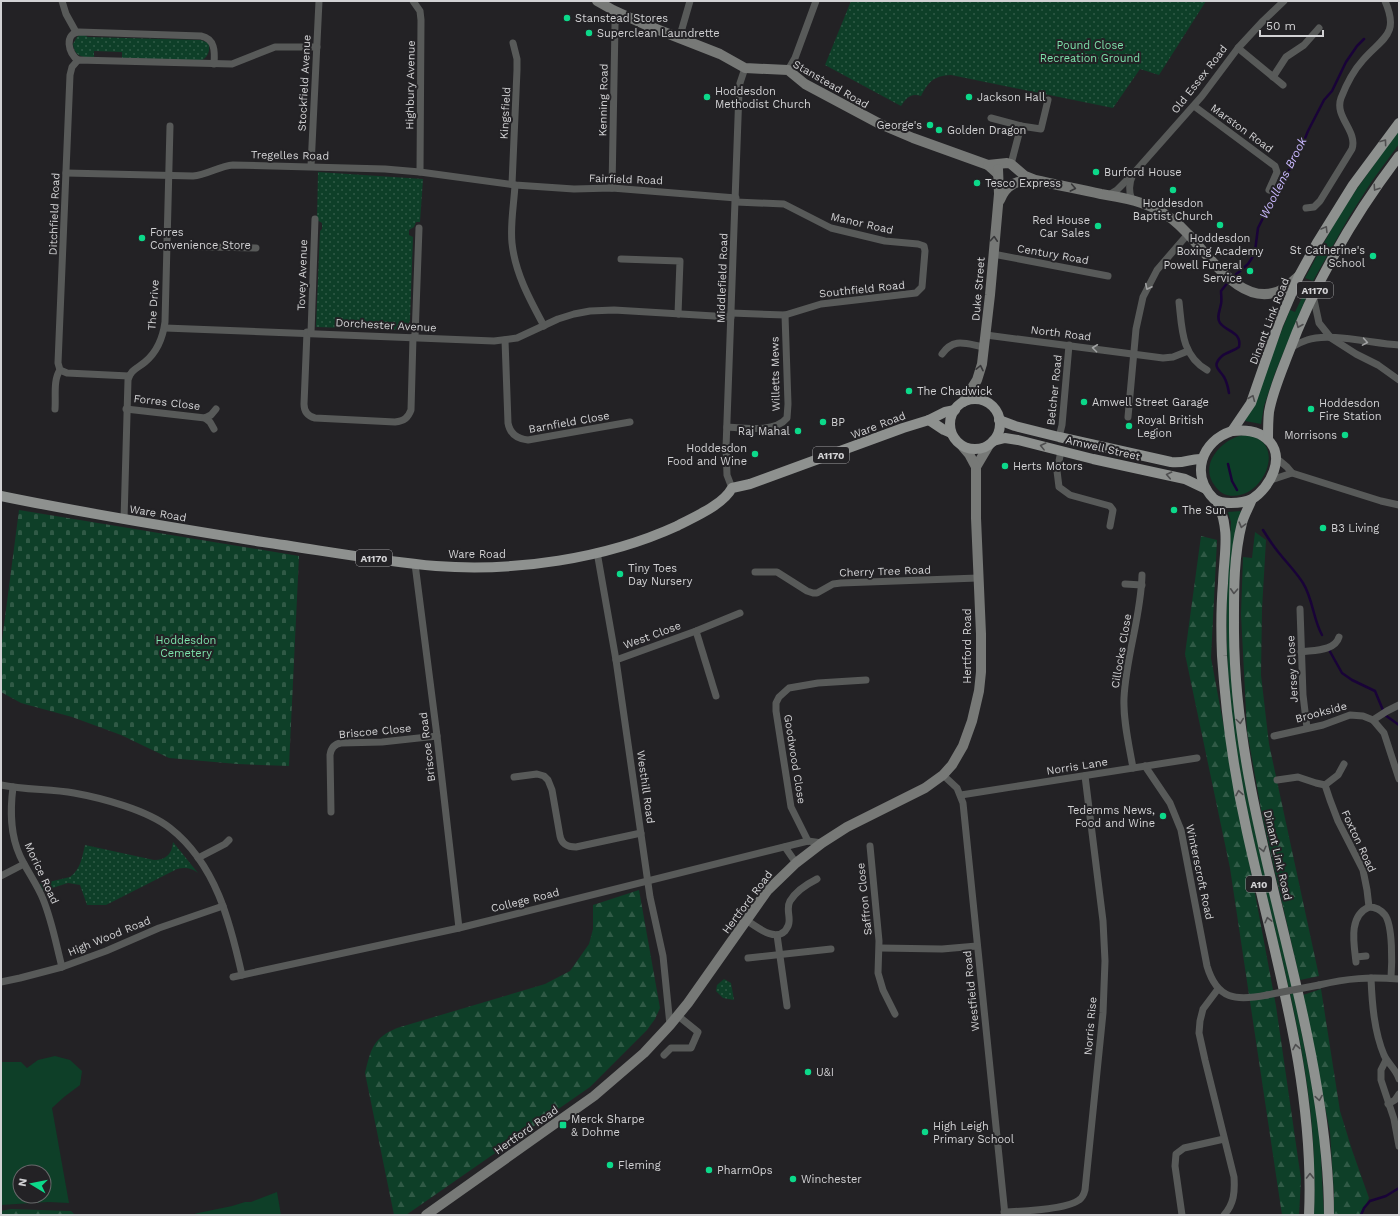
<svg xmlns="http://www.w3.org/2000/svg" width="1400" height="1216" font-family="'Work Sans',sans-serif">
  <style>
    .grass { fill: #0e3f28; fill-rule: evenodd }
    .forest { fill: url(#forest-firs) }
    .cemetery { fill: url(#cemetery-stones) }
    .park { fill: url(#park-dots) }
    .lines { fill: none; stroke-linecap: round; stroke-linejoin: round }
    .stream { stroke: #190338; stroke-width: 2.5 }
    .street { stroke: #585a59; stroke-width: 7 }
    .secondary { stroke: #777977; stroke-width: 10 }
    .primary { stroke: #8e918f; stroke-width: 10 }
    .street-bridge { stroke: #585a59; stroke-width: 7 }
    .oneway { stroke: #4e4e4f }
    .oneway2 { stroke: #38383a }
    .oneway3 { stroke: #a1a2a3 }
    .poi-dot { fill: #0cd98a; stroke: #232225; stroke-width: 1.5 }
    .labels { text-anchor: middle; stroke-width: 4; stroke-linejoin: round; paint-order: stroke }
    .shield { fill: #232225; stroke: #9e9da0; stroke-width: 1 }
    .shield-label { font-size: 10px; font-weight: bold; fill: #d2d2d4 }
    .poi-label { font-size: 11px; fill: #d2d2d4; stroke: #232225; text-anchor: start }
    .park-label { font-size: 11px; fill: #7ee3ac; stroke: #232225 }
    .street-label { font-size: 11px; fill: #d2d2d4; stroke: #232225 }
    .water-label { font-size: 12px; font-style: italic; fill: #c9b8fe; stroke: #232225 }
  </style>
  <defs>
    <pattern id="forest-firs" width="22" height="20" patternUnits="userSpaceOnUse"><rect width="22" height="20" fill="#0e3f28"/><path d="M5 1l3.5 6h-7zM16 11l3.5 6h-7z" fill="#305a46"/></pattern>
    <pattern id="cemetery-stones" width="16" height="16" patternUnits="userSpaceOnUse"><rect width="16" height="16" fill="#0e3f28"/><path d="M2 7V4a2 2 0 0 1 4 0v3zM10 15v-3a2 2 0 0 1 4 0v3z" fill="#305a46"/></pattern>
    <pattern id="park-dots" width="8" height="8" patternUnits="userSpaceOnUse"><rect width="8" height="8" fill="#0e3f28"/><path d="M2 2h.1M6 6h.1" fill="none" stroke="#305a46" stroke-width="1.8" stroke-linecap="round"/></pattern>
  </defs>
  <rect width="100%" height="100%" fill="#232225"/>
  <!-- grass -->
  <g class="grass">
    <polygon points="1399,130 1399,144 1372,181 1349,217 1313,281 1305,278 1338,217 1356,190"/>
    <polygon points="1307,287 1310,288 1275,373 1264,406 1261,424 1245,421 1290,310 1295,312"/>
    <path d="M1244 435C1291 438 1263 504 1227 495 1222 494 1218 490 1215 486 1198 465 1222 438 1244 435Z"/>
    <path d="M1241 511 1235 531 1232 678 1313 1091 1320 1141 1324 1215H1314C1315 1174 1314 1133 1308 1092 1293 981 1257 875 1239 765 1229 708 1225 650 1227 593 1228 569 1230 546 1231 522L1228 512Z"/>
    <path d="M55 1056 70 1060 82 1071 80 1085 64 1097 52 1108 69 1203 48 1202 1 1205V1062H21L27 1068 38 1060ZM20 1172H44V1196H20Z"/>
    <polygon points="277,1192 281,1215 191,1215 198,1213 232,1206 245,1202 251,1202"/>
  </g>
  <!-- forest -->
  <g class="forest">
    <polygon points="1255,532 1266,540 1262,609 1261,675 1269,744 1319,976 1300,980 1263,820 1247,731 1241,614 1243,557 1252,558"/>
    <polygon points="1201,536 1217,540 1211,658 1276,1006 1301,1179 1299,1215 1282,1215 1230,868 1185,654"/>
    <path d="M639 890 660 1008 655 1019 647 1030 590 1087 406 1215H394L365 1073C371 1049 373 1038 397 1028L545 984 570 971 589 944 593 929V905Z"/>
    <polygon points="1321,989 1340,1111 1352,1150 1369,1198 1361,1215 1334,1215 1334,1194 1330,1132 1303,995"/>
    <polygon points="11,1209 71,1211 75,1215 1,1215 1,1211"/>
  </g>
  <!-- cemetery -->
  <polygon class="cemetery" points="19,510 299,556 289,766 237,764 169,758 121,735 72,717 21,703 1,692 1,648"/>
  <!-- park -->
  <g class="park">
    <path d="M851 1H1206L1159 75 1140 69 1113 108 951 75C934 76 929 81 921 96 911 93 907 97 901 106L825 65Z"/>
    <path d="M80 35H86L87 37 201 40 208 43C211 50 208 57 201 61L122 58V52L94 51V58C82 57 75 57 73 44L77 37Z"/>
    <polygon points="318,172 423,179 420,222 416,222 414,227 409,230 409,235 413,237 410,320 407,330 316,327 320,231 322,229 322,223 317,220"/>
    <path d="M173 842 198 873C192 868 185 867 177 869L106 905H87L80 885 68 883 43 891 40 884 70 877C81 869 82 857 85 845L154 860C166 860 172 854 173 842Z"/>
    <polygon points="724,979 731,983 734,1000 723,998 716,991 717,985"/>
  </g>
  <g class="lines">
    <!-- stream -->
    <g class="stream">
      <polyline points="1232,278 1248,264 1252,258 1255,251 1258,228 1264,216 1275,190 1292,166 1299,153 1308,131 1324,100 1332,91 1346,62 1357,46 1364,39"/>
      <path d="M1229 393C1228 387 1227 382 1224 377 1219 369 1211 366 1222 356 1227 352 1234 351 1239 347 1242 332 1227 332 1220 323 1216 318 1220 310 1221 304 1222 300 1221 295 1221 291L1229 281"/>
      <polyline points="1228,464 1232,481 1237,490"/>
      <path d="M1263 530C1268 538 1273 546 1279 553 1287 563 1296 572 1303 583 1313 599 1313 619 1322 635"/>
      <polyline points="1328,648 1342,673 1352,680 1375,691 1385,715 1399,725"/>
      <polyline points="1361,1215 1364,1208 1370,1201 1386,1196 1399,1188"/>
    </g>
    <!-- street -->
    <g class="street">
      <polyline points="62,1 66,14 76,32"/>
      <polyline points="413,1 420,11 421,20 420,172"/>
      <polyline points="679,39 690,1"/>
      <polyline points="1238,48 1283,85"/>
      <path d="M78 60C68 54 64 33 79 32L201 36C215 39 215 51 214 64"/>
      <polyline points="788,70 795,58 816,1"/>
      <polyline points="1273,77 1286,57 1304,45 1319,28"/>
      <polyline points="1194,106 1275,166 1277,172 1269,190"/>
      <polyline points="991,118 1021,126 1011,164"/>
      <polyline points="1021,126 1041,129 1048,100"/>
      <polyline points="311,166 319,1"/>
      <path d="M66 173 193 176C207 175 219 166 233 165L385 169 420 172 515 185 574 189 612 188 736 198"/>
      <polyline points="512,184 517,70 517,59 513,43"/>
      <path d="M515 185C514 204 510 224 512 243 515 273 530 300 544 326"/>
      <polyline points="612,188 615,25 617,12"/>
      <polyline points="1109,195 1117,190 1133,174 1202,96 1238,48 1263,21 1284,1"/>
      <path d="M1132 200C1128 191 1129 183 1133 174"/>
      <path d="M1306 208 1314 207 1320 201 1352 149C1358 131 1334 117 1341 98 1346 85 1354 70 1363 60 1382 38 1400 35 1385 1"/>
      <polyline points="167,246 256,248"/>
      <polyline points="993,254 1108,276"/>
      <polyline points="621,259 680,261 678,314"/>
      <polyline points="1313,295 1319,323 1331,338 1356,354 1378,365 1399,380"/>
      <path d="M1179 302C1182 328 1181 355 1207 370"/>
      <polyline points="731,313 785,315 821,304 916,293 922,287 925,251 924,246 918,244 885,241 831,228 784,204 736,202"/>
      <polyline points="165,328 494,341 517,338 558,319 574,314 590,311 614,310 731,317"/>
      <path d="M307 332 304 404C304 411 307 416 315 418L395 422C404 421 408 418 411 410L413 337"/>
      <polyline points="311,333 315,219"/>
      <polyline points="986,335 1163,358 1173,357 1188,351"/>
      <polyline points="415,337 419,228"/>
      <path d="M505 340 508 423C510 434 517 439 528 440L630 422"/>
      <path d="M1290 348C1295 345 1301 342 1307 340 1329 332 1374 344 1399 345"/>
      <path d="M942 354C954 337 966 344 984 347"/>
      <polyline points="129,376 67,373 60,370 58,363 70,75 72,67 78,60 232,64 275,47 317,47"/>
      <path d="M55 409C56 396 53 380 60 370"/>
      <polyline points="126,409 205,418 211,415 216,409"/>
      <polyline points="1128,417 1136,329 1143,297 1157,270 1188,234"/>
      <polyline points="205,418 210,422 214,429"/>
      <path d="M727 427C744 428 775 433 787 418L788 404 785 315"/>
      <polyline points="1059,437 1062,425 1069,345"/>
      <polyline points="1061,451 1057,471 1059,487 1070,495 1110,506 1113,510 1110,526"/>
      <polyline points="1275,457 1287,467 1292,473 1381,501 1399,505"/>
      <polyline points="1271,480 1292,473"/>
      <polyline points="732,488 727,475 726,448 739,91 740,83 745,68"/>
      <path d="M124 520 128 380C130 370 138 368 145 362 157 352 163 337 165 322L170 126"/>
      <polyline points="597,552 616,660 650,897 663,956 670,1025"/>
      <polyline points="415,564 437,736 459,928"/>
      <polyline points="755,572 777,572 807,591 813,593 817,593 833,584 841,583 978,578"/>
      <polyline points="1125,584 1142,585"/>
      <polyline points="1300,609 1303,695 1307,728"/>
      <polyline points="696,631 716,696"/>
      <path d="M1301 652C1314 650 1335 651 1339 637"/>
      <polyline points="616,660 696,631 740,613"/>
      <polyline points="1373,720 1387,711 1399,705"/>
      <polyline points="1274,736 1323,725 1350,715 1363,716 1373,720 1384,733 1399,779"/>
      <path d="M1145 766 1170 803 1181 830 1207 966C1217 1000 1236 1001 1267 995"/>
      <path d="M1133 768C1129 745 1123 721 1124 698 1126 656 1141 617 1142 575"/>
      <polyline points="943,775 957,788 963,803 1005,1215"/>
      <path d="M514 777 537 774 544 776 548 780 552 790 560 836C562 845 568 847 576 847L641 833"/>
      <polyline points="1277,780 1298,777 1316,783 1325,785 1338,775 1344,764"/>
      <path d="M1 785C25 790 50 789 74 793 102 798 147 810 170 828 216 864 230 922 242 975"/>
      <path d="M1325 785 1330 800 1338 821 1363 870 1367 890 1369 907C1375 907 1381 910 1385 915 1393 926 1392 964 1391 978"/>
      <path d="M13 787C10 811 10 834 20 856 27 871 37 884 43 899 52 921 56 944 62 967"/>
      <polyline points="961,795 1197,758"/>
      <path d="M331 812 330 755C331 748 334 744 341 743L382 742 437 736"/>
      <polyline points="808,841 791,807 776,711 776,703 779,697 789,688 818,683 866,680"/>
      <polyline points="870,846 879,941 878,973 883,990 895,1014"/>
      <polyline points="785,847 796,863"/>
      <polyline points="198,858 225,844 229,840"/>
      <polyline points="1,876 24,864"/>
      <path d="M746 920C756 926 774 942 785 931 787 928 789 926 789 922 790 915 786 908 790 901 796 891 807 884 817 879"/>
      <polyline points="777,935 787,1006"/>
      <polyline points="880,948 942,949 977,946"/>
      <polyline points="1356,957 1366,956"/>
      <polyline points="748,958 831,949"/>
      <path d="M1356 962C1354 944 1348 916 1369 907"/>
      <polyline points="233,977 459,928 808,841 822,843"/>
      <path d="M1371 978C1372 1003 1374 1031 1384 1055 1388 1064 1396 1069 1399 1079"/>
      <polyline points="1,982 20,978 62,967 106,951 159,928 223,906"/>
      <path d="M1319 985C1348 978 1369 977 1399 979"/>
      <path d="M1218 989 1203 1009 1200 1021 1199 1033 1205 1060 1234 1177C1235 1192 1234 1204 1224 1215"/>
      <polyline points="664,1055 671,1048 691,1048 698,1032 677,1015"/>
      <polyline points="1386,1060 1381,1070 1381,1080 1394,1119 1399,1146"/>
      <polyline points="1388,1104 1395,1100 1399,1094"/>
      <path d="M1004 1212C1022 1211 1065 1210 1079 1200 1082 1198 1084 1194 1085 1190L1103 1013 1105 961 1103 921 1085 776"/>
      <polyline points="1182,1215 1175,1166 1176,1154 1184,1148 1224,1139"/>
    </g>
    <!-- secondary -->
    <g class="secondary">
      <polyline points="597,1 613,10 646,25 720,54 745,68 788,70 805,84 880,124 913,138 988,165 998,174"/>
      <path d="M988 165 1007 163 1011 164 1025 176 1035 180C1057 185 1079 189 1101 194 1119 197 1137 200 1154 208 1167 214 1178 223 1188 234 1210 257 1244 311 1283 289 1289 285 1294 280 1299 276"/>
      <path d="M1000 200C1006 184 1018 180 1034 180"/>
      <polyline points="963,402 977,380 982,364 990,295 999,194 998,169"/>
      <polyline points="976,467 989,445"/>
      <polyline points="426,1215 594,1096 644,1053 670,1025 688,1003 767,891 796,863 822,843 847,827 925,788 943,775 952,765 963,746 972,721 979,691 981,672 981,634 976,518 976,467 969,454 963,447"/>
    </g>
    <!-- primary -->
    <g class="primary">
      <circle cx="975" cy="424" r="25"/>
      <polyline points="929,420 944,430 951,433"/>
      <path d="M999 420 1015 426 1059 437 1171 462C1184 464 1191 458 1202 459"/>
      <polyline points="1232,431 1251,403 1278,325 1299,276 1317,243 1353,185 1399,123"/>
      <path d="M1232 431C1244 430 1257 430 1267 439 1287 456 1270 488 1252 499 1246 502 1238 503 1231 503 1225 503 1219 503 1214 499 1190 475 1201 441 1232 431Z"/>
      <path d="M1268 440C1268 431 1268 421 1269 412 1272 394 1280 375 1287 357 1314 284 1352 218 1399 156"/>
      <polyline points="993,441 1005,438 1018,440 1093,459 1185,479 1206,489"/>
      <path d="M1 496C88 514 175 528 263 542 320 550 378 561 436 566 514 572 605 559 677 526 694 517 723 505 732 488L750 484 903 428 929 420 945 412 955 410"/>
      <path d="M1252 499C1249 507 1244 515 1242 523 1233 558 1234 596 1234 632 1235 788 1292 935 1317 1088 1324 1130 1329 1172 1329 1215"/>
      <path d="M1217 501C1231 531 1224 552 1223 583 1221 607 1221 632 1222 656 1226 715 1234 774 1247 832 1275 959 1315 1084 1309 1215"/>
    </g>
    <!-- street-bridge -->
    <polyline class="street-bridge" points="1267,995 1319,985"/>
  </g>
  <!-- one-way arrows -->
  <defs><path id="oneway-chevron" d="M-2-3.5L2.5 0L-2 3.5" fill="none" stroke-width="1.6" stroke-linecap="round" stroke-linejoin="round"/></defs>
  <g class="oneway">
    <use href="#oneway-chevron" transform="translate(1384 142) rotate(-54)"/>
    <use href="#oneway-chevron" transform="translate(1376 188) rotate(124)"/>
    <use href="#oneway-chevron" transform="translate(1325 229) rotate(-59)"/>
    <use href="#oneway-chevron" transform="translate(1299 325) rotate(113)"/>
    <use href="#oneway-chevron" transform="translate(1252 398) rotate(-68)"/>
    <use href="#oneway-chevron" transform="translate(1043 446) rotate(-166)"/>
    <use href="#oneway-chevron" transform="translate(1169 475) rotate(-168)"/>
    <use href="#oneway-chevron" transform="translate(1242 525) rotate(105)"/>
    <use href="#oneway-chevron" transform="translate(1234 591) rotate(93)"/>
    <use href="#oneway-chevron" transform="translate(1240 721) rotate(82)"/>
    <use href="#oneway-chevron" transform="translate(1239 793) rotate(-100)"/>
    <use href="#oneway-chevron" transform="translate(1263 849) rotate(76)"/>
    <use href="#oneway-chevron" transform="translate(1268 920) rotate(-104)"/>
    <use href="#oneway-chevron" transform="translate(1296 1047) rotate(-100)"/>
    <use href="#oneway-chevron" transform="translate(1319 1098) rotate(81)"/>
    <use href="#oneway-chevron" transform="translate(1310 1176) rotate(-90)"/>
  </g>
  <g class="oneway2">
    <use href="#oneway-chevron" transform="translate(1073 188) rotate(11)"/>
    <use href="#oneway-chevron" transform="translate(994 239) rotate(-86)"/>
    <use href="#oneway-chevron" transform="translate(980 368) rotate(-78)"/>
  </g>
  <g class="oneway3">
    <use href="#oneway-chevron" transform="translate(1148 287) rotate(116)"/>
    <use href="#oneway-chevron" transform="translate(1365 342) rotate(10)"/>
    <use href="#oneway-chevron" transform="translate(1095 348) rotate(-173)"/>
  </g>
  <!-- markers -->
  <g class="poi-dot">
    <circle cx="567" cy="18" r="4"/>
    <circle cx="589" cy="33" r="4"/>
    <circle cx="707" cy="97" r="4"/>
    <circle cx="969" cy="97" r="4"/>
    <circle cx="930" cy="125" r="4"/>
    <circle cx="939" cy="130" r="4"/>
    <circle cx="1096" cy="172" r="4"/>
    <circle cx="977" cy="183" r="4"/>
    <circle cx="1173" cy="190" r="4"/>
    <circle cx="1220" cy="225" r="4"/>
    <circle cx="1098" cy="226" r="4"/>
    <circle cx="142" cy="238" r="4"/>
    <circle cx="1373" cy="256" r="4"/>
    <circle cx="1250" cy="271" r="4"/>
    <circle cx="909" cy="391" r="4"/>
    <circle cx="1084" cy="402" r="4"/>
    <circle cx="1311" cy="409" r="4"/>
    <circle cx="823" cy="422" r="4"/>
    <circle cx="1129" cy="426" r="4"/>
    <circle cx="798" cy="431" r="4"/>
    <circle cx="1345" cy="435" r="4"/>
    <circle cx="755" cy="454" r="4"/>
    <circle cx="1005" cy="466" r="4"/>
    <circle cx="1174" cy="510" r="4"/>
    <circle cx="1323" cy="528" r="4"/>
    <circle cx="620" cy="574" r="4"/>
    <circle cx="1163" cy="816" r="4"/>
    <circle cx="808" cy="1072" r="4"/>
    <rect x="559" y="1121" width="8" height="8" rx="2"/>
    <circle cx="925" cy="1132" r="4"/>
    <circle cx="610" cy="1165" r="4"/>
    <circle cx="709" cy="1170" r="4"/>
    <circle cx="793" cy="1179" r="4"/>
  </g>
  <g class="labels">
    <!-- shield labels -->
    <g class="shield">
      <rect x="1297" y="282" width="36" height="16" rx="3"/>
      <rect x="813" y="447" width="36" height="16" rx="3"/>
      <rect x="356" y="550" width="36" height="16" rx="3"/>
      <rect x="1246" y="876" width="26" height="16" rx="3"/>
    </g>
    <g class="shield-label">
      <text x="1315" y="294">A1170</text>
      <text x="831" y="459">A1170</text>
      <text x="374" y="562">A1170</text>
      <text x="1259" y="888">A10</text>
    </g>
    <!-- poi labels -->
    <g class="poi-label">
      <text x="575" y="22">Stanstead Stores</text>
      <text x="597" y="37">Superclean Laundrette</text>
      <text x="715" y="95">Hoddesdon<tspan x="715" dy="13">Methodist Church</tspan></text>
      <text x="977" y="101">Jackson Hall</text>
      <text x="922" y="129" text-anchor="end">George's</text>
      <text x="947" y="134">Golden Dragon</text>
      <text x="1104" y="176">Burford House</text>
      <text x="985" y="187">Tesco Express</text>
      <text x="1173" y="207" text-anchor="middle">Hoddesdon<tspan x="1173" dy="13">Baptist Church</tspan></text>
      <text x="1090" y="224" text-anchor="end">Red House<tspan x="1090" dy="13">Car Sales</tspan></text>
      <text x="150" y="236">Forres<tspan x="150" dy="13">Convenience Store</tspan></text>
      <text x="1220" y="242" text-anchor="middle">Hoddesdon<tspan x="1220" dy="13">Boxing Academy</tspan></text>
      <text x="1365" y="254" text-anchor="end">St Catherine's<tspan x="1365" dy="13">School</tspan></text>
      <text x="1242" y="269" text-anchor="end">Powell Funeral<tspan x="1242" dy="13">Service</tspan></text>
      <text x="917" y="395">The Chadwick</text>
      <text x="1092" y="406">Amwell Street Garage</text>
      <text x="1319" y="407">Hoddesdon<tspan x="1319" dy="13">Fire Station</tspan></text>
      <text x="1137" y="424">Royal British<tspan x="1137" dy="13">Legion</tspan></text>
      <text x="831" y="426">BP</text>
      <text x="790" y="435" text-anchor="end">Raj Mahal</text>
      <text x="1337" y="439" text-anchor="end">Morrisons</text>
      <text x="747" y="452" text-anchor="end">Hoddesdon<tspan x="747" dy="13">Food and Wine</tspan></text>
      <text x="1013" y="470">Herts Motors</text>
      <text x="1182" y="514">The Sun</text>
      <text x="1331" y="532">B3 Living</text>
      <text x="628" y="572">Tiny Toes<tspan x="628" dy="13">Day Nursery</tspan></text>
      <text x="1155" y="814" text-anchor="end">Tedemms News,<tspan x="1155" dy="13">Food and Wine</tspan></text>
      <text x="816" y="1076">U&amp;I</text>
      <text x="571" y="1123">Merck Sharpe<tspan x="571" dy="13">&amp; Dohme</tspan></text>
      <text x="933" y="1130">High Leigh<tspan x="933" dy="13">Primary School</tspan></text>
      <text x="618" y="1169">Fleming</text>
      <text x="717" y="1174">PharmOps</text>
      <text x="801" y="1183">Winchester</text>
    </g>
    <!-- park labels -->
    <g class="park-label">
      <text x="1090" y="49">Pound Close<tspan x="1090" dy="13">Recreation Ground</tspan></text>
      <text x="186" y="644">Hoddesdon<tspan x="186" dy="13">Cemetery</tspan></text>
    </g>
    <!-- street labels -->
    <g class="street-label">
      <text transform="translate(1199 79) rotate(-52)" y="4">Old Essex Road</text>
      <text transform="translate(304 83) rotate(-87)" y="4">Stockfield Avenue</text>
      <text transform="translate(831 84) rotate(30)" y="4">Stanstead Road</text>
      <text transform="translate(410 85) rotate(-89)" y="4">Highbury Avenue</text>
      <text transform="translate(603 100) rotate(-89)" y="4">Kenning Road</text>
      <text transform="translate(505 113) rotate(-87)" y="4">Kingsfield</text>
      <text transform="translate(1242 128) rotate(36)" y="4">Marston Road</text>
      <text transform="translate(290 155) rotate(1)" y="4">Tregelles Road</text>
      <text transform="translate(626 179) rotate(2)" y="4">Fairfield Road</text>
      <text transform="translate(54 214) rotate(-88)" y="4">Ditchfield Road</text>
      <text transform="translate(862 223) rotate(13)" y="4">Manor Road</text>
      <text transform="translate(1053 254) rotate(10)" y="4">Century Road</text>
      <text transform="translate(302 275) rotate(-88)" y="4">Tovey Avenue</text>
      <text transform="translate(722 278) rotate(-88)" y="4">Middlefield Road</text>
      <text transform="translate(862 289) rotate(-6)" y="4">Southfield Road</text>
      <text transform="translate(978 289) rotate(-85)" y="4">Duke Street</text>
      <text transform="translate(153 305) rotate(-86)" y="4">The Drive</text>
      <text transform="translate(1269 321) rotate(-69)" y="4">Dinant Link Road</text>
      <text transform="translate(386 325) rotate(3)" y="4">Dorchester Avenue</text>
      <text transform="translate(1061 333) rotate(7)" y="4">North Road</text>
      <text transform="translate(775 374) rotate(-91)" y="4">Willetts Mews</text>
      <text transform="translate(1054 390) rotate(-84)" y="4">Belcher Road</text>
      <text transform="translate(167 402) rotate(7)" y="4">Forres Close</text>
      <text transform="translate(569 422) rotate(-10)" y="4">Barnfield Close</text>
      <text transform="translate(878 425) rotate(-21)" y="4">Ware Road</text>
      <text transform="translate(1103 448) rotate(13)" y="4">Amwell Street</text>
      <text transform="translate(158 513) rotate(9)" y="4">Ware Road</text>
      <text x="477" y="558">Ware Road</text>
      <text transform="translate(885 571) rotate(-2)" y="4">Cherry Tree Road</text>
      <text transform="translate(652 635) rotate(-20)" y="4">West Close</text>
      <text transform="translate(967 646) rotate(-90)" y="4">Hertford Road</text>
      <text transform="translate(1121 651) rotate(-80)" y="4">Cillocks Close</text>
      <text transform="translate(1292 669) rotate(-93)" y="4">Jersey Close</text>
      <text transform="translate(1321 712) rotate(-15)" y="4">Brookside</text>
      <text transform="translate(375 731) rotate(-5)" y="4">Briscoe Close</text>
      <text transform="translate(427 747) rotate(-97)" y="4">Briscoe Road</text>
      <text transform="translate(795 759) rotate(81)" y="4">Goodwood Close</text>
      <text transform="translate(1077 766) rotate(-9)" y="4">Norris Lane</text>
      <text transform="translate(646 787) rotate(82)" y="4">Westhill Road</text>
      <text transform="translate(1359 841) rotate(65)" y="4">Foxton Road</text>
      <text transform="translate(1278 855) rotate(77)" y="4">Dinant Link Road</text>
      <text transform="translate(1200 872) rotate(78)" y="4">Winterscroft Road</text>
      <text transform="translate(42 873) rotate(65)" y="4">Morice Road</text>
      <text transform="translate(864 899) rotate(-96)" y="4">Saffron Close</text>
      <text transform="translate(525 900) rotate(-14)" y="4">College Road</text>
      <text transform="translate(747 902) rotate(-53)" y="4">Hertford Road</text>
      <text transform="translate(109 936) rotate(-22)" y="4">High Wood Road</text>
      <text transform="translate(971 991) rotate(-96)" y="4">Westfield Road</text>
      <text transform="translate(1090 1026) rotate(-85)" y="4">Norris Rise</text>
      <text transform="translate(526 1130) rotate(-35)" y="4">Hertford Road</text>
    </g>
    <!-- water labels -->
    <g class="water-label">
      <text transform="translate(1283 178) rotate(-63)" y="4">Woollens Brook</text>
    </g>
  </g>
  <!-- border -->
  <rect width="1400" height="1216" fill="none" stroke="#d2d2d4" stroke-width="4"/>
  <!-- north arrow -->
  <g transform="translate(32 1184) rotate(280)"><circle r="19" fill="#232225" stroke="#69686b"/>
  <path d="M0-3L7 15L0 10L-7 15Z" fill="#0cd98a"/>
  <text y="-6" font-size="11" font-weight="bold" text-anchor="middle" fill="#d2d2d4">N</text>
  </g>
  <!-- scale -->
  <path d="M1260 30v6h63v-6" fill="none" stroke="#d2d2d4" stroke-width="2"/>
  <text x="1266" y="30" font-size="12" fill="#d2d2d4" stroke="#232225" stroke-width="3" paint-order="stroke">50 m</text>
</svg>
